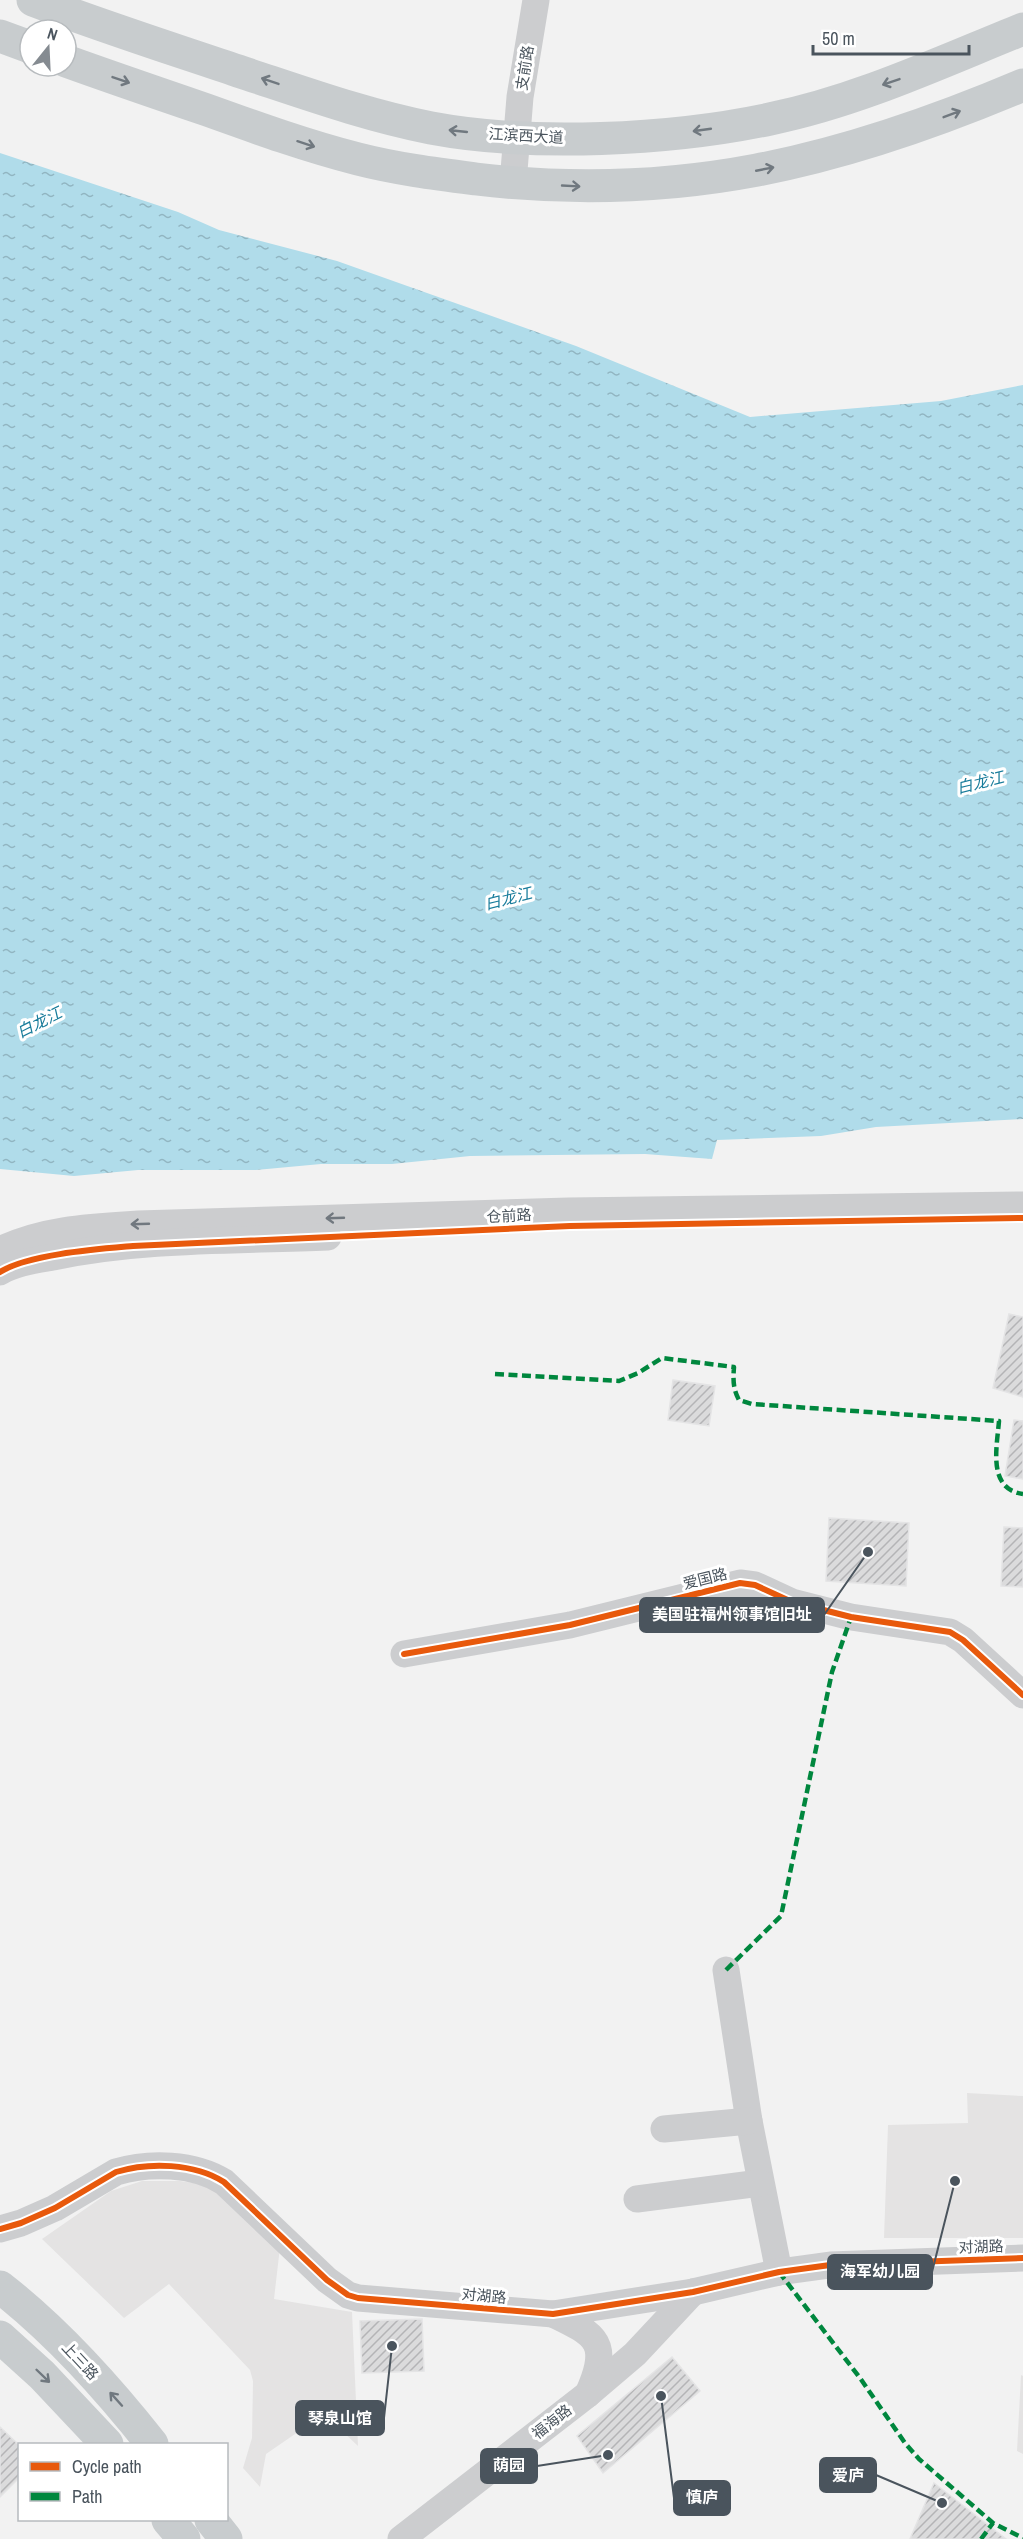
<svg xmlns="http://www.w3.org/2000/svg" width="1023" height="2539" font-family="'Archivo Narrow','Noto Sans SC',sans-serif">
  <style>
    .education { fill: #e4e3e3 }
    .water { fill: url(#water-ripples) }
    .building { fill: url(#building-hatch); stroke: #e4e4e5; stroke-width: 1.5 }
    .lines { fill: none; stroke-linecap: round; stroke-linejoin: round }
    .minor { stroke: #cccdcf; stroke-width: 27 }
    .major { stroke: #c8ccce; stroke-width: 33 }
    .quiet { stroke: #00873e; stroke-width: 4.5; stroke-dasharray: 9 4.5; stroke-linecap: butt }
    .cycleway-casing { stroke: #fff; stroke-width: 10 }
    .cycleway { stroke: #e8590c; stroke-width: 6 }
    .oneway { stroke: #70787f }
    .oneway2 { stroke: #71787f }
    .labels { text-anchor: middle; stroke-width: 6; stroke-linejoin: round; paint-order: stroke }
    .street-label { font-size: 15px; fill: #4a545d; stroke: #fff }
    .water-label { font-size: 16px; font-style: italic; fill: #187c9b; stroke: #fff }
    .leader { fill: none; stroke: #4a545d; stroke-width: 2 }
    .callout-dot { fill: #4a545d; stroke: #fff; stroke-width: 2 }
    .callout { fill: #4a545d; stroke: #4a545d; stroke-width: 2 }
    .callout-label { font-size: 16px; text-anchor: middle; font-weight: bold; fill: #fff }
  </style>
  <defs>
    <pattern id="water-ripples" width="26" height="14" patternUnits="userSpaceOnUse" patternTransform="scale(1.5)"><rect width="26" height="14" fill="#b0dcea"/><path d="M2 4q2-2 4 0t4 0M15 11q2-2 4 0t4 0" fill="none" stroke="#91b5c1"/></pattern>
    <pattern id="building-hatch" width="6" height="6" patternUnits="userSpaceOnUse" patternTransform="scale(1.5)"><rect width="6" height="6" fill="#dbdbdc"/><path d="M-1 1l2-2M0 6l6-6M5 7l2-2" fill="none" stroke="#b4b4b6"/></pattern>
  </defs>
  <rect width="100%" height="100%" fill="#f2f2f2"/>
  <!-- education -->
  <g class="education">
    <polygon points="967,2093 1023,2096 1023,2238 884,2238 888,2125 968,2123"/>
    <polygon points="142,2181 180,2181 200,2184 216,2191 280,2247 274,2299 352,2312 358,2446 324,2414 266,2454 260,2487 243,2468 252,2438 253,2381 250,2370 169,2284 124,2318 42,2239 111,2191"/>
    <polygon points="1021,2375 1023,2376 1023,2454 1017,2451"/>
  </g>
  <!-- water -->
  <polygon class="water" points="0,153 178,212 219,230 337,261 576,346 750,417 941,401 1023,385 1023,1119 876,1127 821,1136 717,1140 712,1159 645,1154 470,1156 392,1164 321,1164 256,1170 138,1170 74,1176 0,1169"/>
  <!-- building -->
  <g class="building">
    <polygon points="1009,1314 1023,1317 1023,1397 993,1388"/>
    <polygon points="673,1380 715,1386 709,1426 668,1420"/>
    <polygon points="1014,1420 1023,1421 1023,1479 1005,1476"/>
    <polygon points="829,1518 909,1523 906,1586 826,1581"/>
    <polygon points="1004,1527 1023,1528 1023,1587 1001,1586"/>
    <polygon points="422,2319 424,2371 362,2373 360,2321"/>
    <polygon points="672,2357 700,2391 603,2473 577,2436"/>
    <polygon points="0,2427 20,2446 20,2477 0,2497"/>
    <polygon points="934,2483 1006,2539 910,2539"/>
  </g>
  <g class="lines">
    <!-- minor -->
    <g class="minor">
      <polyline points="513,183 520,97 536,0"/>
      <path d="M0 1250C43 1229 90 1227 138 1224L569 1211 1023 1205"/>
      <path d="M0 1272C14 1263 36 1260 53 1257 143 1238 237 1241 328 1237"/>
      <polyline points="404,1654 570,1625 740,1583 755,1585 792,1602 851,1617 950,1632 963,1640 1023,1695"/>
      <polyline points="726,1970 749,2121 779,2272"/>
      <polyline points="664,2129 749,2121"/>
      <polyline points="637,2199 760,2183"/>
      <path d="M0 2229 21 2223 55 2208 116 2172C149 2162 194 2163 224 2182L327 2280 348 2295 358 2298 553 2314 693 2292 779 2272 830 2265 1023 2258"/>
      <path d="M553 2314C597 2335 611 2343 588 2394"/>
      <polyline points="401,2539 588,2394 635,2354 693,2292"/>
    </g>
    <!-- major -->
    <g class="major">
      <path d="M33 0C101 26 170 48 238 71 302 92 365 115 431 128 532 147 671 140 770 119 858 101 941 62 1023 29"/>
      <polyline points="0,36 30,47"/>
      <path d="M66 61C113 78 160 94 207 110 257 128 307 146 358 159 397 169 437 174 476 179 677 203 839 163 1023 85"/>
      <path d="M0 2287C58 2332 107 2387 152 2444"/>
      <polyline points="0,2337 42,2375 107,2444"/>
      <polyline points="168,2520 184,2539"/>
      <polyline points="211,2520 226,2539"/>
    </g>
    <!-- quiet -->
    <g class="quiet">
      <path d="M495 1374 619 1381 638 1373 662 1358 734 1367C733 1380 733 1389 739 1400L752 1404 999 1421C997 1447 987 1489 1023 1494"/>
      <polyline points="726,1970 781,1916 832,1672 851,1617"/>
      <polyline points="779,2272 860,2378 905,2443 919,2459 993,2523 1023,2538"/>
      <polyline points="981,2539 993,2523"/>
    </g>
    <defs>
      <g id="cycleway">
        <path d="M0 1272C29 1254 99 1249 133 1246L570 1226 1023 1218"/>
        <polyline points="404,1654 570,1625 740,1583 755,1585 792,1602 851,1617 950,1632 963,1640 1023,1695"/>
        <path d="M0 2229 21 2223 55 2208 116 2172C149 2162 194 2163 224 2182L327 2280 348 2295 358 2298 553 2314 693 2292 779 2272 830 2265 1023 2258"/>
      </g>
    </defs>
    <!-- cycleway casing -->
    <use href="#cycleway" class="cycleway-casing"/>
    <!-- cycleway -->
    <use href="#cycleway" class="cycleway"/>
  </g>
  <!-- one-way arrows -->
  <defs><path id="oneway-shaft" d="M-6 0H5M1.5-3L5.5 0L1.5 3" fill="none" stroke-width="1.6" stroke-linecap="round" stroke-linejoin="round" transform="scale(1.5)"/></defs>
  <g class="oneway">
    <use href="#oneway-shaft" transform="translate(121 80) rotate(19)"/>
    <use href="#oneway-shaft" transform="translate(270 81) rotate(-161)"/>
    <use href="#oneway-shaft" transform="translate(891 82) rotate(161)"/>
    <use href="#oneway-shaft" transform="translate(952 114) rotate(-21)"/>
    <use href="#oneway-shaft" transform="translate(702 130) rotate(172)"/>
    <use href="#oneway-shaft" transform="translate(458 131) rotate(-174)"/>
    <use href="#oneway-shaft" transform="translate(306 144) rotate(18)"/>
    <use href="#oneway-shaft" transform="translate(765 169) rotate(-11)"/>
    <use href="#oneway-shaft" transform="translate(571 186) rotate(3)"/>
    <use href="#oneway-shaft" transform="translate(43 2376) rotate(44)"/>
    <use href="#oneway-shaft" transform="translate(116 2399) rotate(-132)"/>
  </g>
  <g class="oneway2">
    <use href="#oneway-shaft" transform="translate(335 1218) rotate(178)"/>
    <use href="#oneway-shaft" transform="translate(140 1224) rotate(178)"/>
  </g>
  <g class="labels">
    <!-- street labels -->
    <g class="street-label">
      <text transform="translate(525 68) rotate(-81)" y="5">支前路</text>
      <text transform="translate(526 136) rotate(3)" y="5">江滨西大道</text>
      <text transform="translate(509 1216) rotate(-3)" y="5">仓前路</text>
      <text transform="translate(705 1579) rotate(-14)" y="5">爱国路</text>
      <text transform="translate(981 2247) rotate(-2)" y="5">对湖路</text>
      <text transform="translate(484 2296) rotate(5)" y="5">对湖路</text>
      <text transform="translate(80 2361) rotate(47)" y="5">上三路</text>
      <text transform="translate(552 2422) rotate(-38)" y="5">福海路</text>
    </g>
    <!-- water labels -->
    <g class="water-label">
      <text transform="translate(980 782) rotate(-14)" y="6">白龙江</text>
      <text transform="translate(508 898) rotate(-14)" y="6">白龙江</text>
      <text transform="translate(39 1022) rotate(-27)" y="6">白龙江</text>
    </g>
  </g>
  <!-- callouts -->
  <path class="leader" d="M868 1552L824 1615M955 2181L932 2272M392 2346L384 2418M608 2455L537 2466M942 2503L876 2475M661 2396L674 2498"/>
  <g class="callout-dot">
    <circle cx="868" cy="1552" r="6"/>
    <circle cx="955" cy="2181" r="6"/>
    <circle cx="392" cy="2346" r="6"/>
    <circle cx="608" cy="2455" r="6"/>
    <circle cx="942" cy="2503" r="6"/>
    <circle cx="661" cy="2396" r="6"/>
  </g>
  <g class="callout">
    <rect x="640" y="1598" width="184" height="34" rx="6"/>
    <rect x="828" y="2255" width="104" height="34" rx="6"/>
    <rect x="296" y="2401" width="88" height="34" rx="6"/>
    <rect x="481" y="2449" width="56" height="34" rx="6"/>
    <rect x="820" y="2458" width="56" height="34" rx="6"/>
    <rect x="674" y="2481" width="56" height="34" rx="6"/>
  </g>
  <g class="callout-label">
    <text x="732" y="1620">美国驻福州领事馆旧址</text>
    <text x="880" y="2277">海军幼儿园</text>
    <text x="340" y="2424">琴泉山馆</text>
    <text x="509" y="2471">荫园</text>
    <text x="848" y="2481">爱庐</text>
    <text x="702" y="2503">慎庐</text>
  </g>
  <!-- legend -->
  <rect x="18" y="2443" width="210" height="78" fill="#ffffff" stroke="#b7bbbe" stroke-width="1.5"/>
  <rect x="30" y="2462" width="30" height="9" fill="#e8590c" stroke="#b7bbbe" stroke-width="1.5"/>
  <text x="72" y="2473" font-size="18" fill="#4a545d">Cycle path</text>
  <rect x="30" y="2492" width="30" height="9" fill="#00873e" stroke="#b7bbbe" stroke-width="1.5"/>
  <text x="72" y="2503" font-size="18" fill="#4a545d">Path</text>
  <!-- north arrow -->
  <g transform="translate(48 48) rotate(18)"><circle r="28" fill="#ffffff" stroke="#b7bbbe" stroke-width="1.5"/>
  <path d="M0-4.5L10 22L0 15L-10 22Z" fill="#858b91"/>
  <text y="-9" font-size="16" font-weight="bold" text-anchor="middle" fill="#4a545d">N</text>
  </g>
  <!-- scale -->
  <path d="M813 45v9h156v-9" fill="none" stroke="#4a545d" stroke-width="3"/>
  <text x="822" y="45" font-size="18" fill="#4a545d" stroke="#ffffff" stroke-width="4.5" paint-order="stroke">50 m</text>
</svg>
